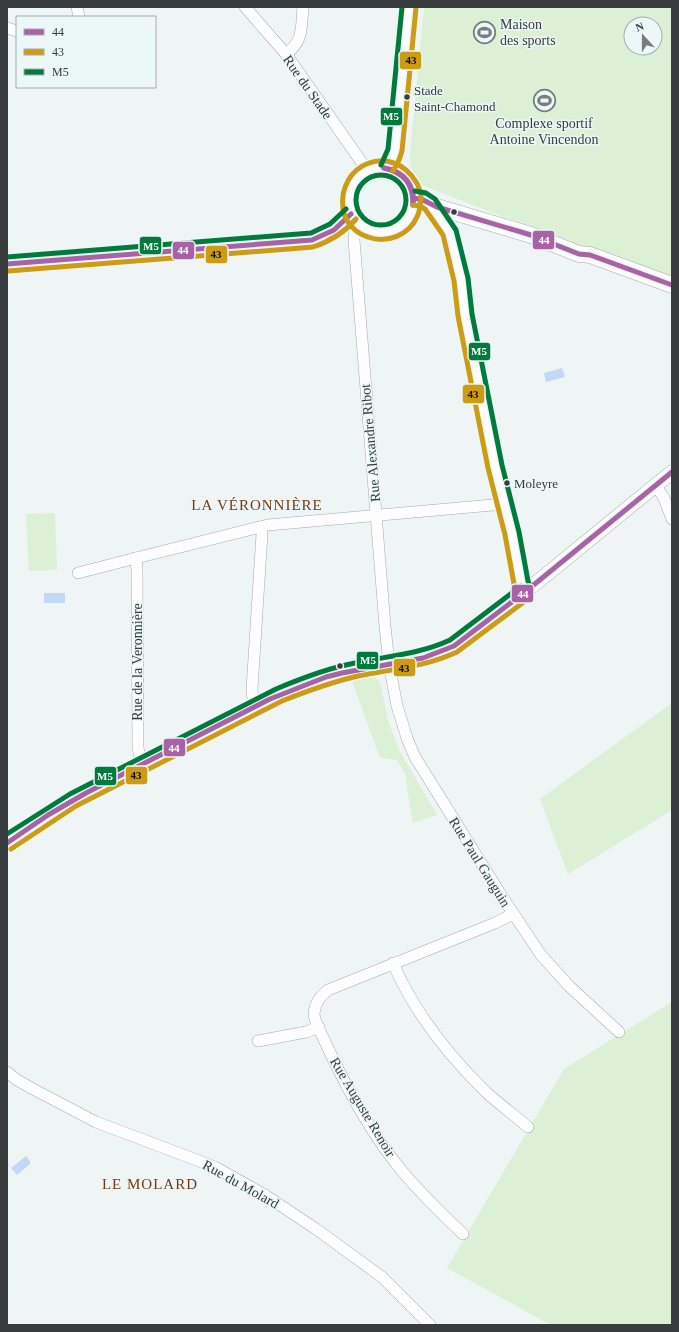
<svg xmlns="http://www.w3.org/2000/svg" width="679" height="1332" font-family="Georgia,serif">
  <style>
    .green { fill: #dbf0d5; fill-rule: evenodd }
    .water { fill: #c1d9f7 }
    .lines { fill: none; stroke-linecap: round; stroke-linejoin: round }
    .minor-casing { stroke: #a5aaaa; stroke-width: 12 }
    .tertiary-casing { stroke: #a5aaaa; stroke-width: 15 }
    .secondary-casing { stroke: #a5aaaa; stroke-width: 17 }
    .minor { stroke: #fdfdfd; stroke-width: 11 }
    .tertiary { stroke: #fdfdfd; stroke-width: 14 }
    .secondary { stroke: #fdfdfd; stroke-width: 16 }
    .bus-1-casing { stroke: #ecf7f7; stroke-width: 8 }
    .bus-2-casing { stroke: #ecf7f7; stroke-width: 8 }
    .bus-3-casing { stroke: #ecf7f7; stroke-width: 8 }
    .bus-1 { stroke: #a963a5; stroke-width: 5 }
    .bus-2 { stroke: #cd9b14; stroke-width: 5 }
    .bus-3 { stroke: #007b3d; stroke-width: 5 }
    .bus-dot { fill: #383c3c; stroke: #ecf7f7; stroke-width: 1.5 }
    .labels { text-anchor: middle; stroke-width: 3; stroke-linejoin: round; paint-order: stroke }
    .bus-label { font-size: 13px; fill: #383c3c; stroke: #ecf7f7; text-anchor: start }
    .poi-label { font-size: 14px; fill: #383c3c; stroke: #ecf7f7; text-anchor: start }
    .street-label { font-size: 14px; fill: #383c3c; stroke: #ecf7f7 }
    .neighbourhood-label { font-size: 15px; letter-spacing: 1px; fill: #783914; stroke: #ecf7f7 }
    .line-badge { stroke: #ecf7f7; stroke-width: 1.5 }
    .badge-label { font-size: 11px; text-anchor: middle; font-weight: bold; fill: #fff }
    .pale-badge-label { font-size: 11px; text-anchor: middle; font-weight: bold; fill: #111 }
  </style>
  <rect width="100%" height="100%" fill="#eff4f4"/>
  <!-- green -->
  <g class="green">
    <path d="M424 7H672V279L641 271 539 228 506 218 434 190 422 185 417 180 411 167 410 154ZM631 24H655V48H631Z"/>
    <polygon points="55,513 57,570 29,571 26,514"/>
    <polygon points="374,677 380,682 388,720 398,748 437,815 413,823 405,774 397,760 380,758 352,681"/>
    <polygon points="672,703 672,810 568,874 540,799"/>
    <polygon points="672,1002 672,1325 551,1325 447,1268 564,1069"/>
  </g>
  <!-- water -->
  <g class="water">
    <polygon points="562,368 565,377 546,382 544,373"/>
    <rect x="44" y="593" width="21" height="10"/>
    <polygon points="26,1156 30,1161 30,1164 17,1175 11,1168"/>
  </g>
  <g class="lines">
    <defs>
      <g id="minor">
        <polyline points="77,7 79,17"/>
        <polyline points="245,7 286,54 367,170"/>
        <polyline points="7,28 17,31"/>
        <path d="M286 54C304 41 301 27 303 7"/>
        <polyline points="430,204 448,230 457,258 461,280 465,315 495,467 512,534 521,583 525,592"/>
        <polyline points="358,223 355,230 354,240 385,626 389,664 397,706 408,741 415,757 501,895 541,955 569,986 619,1032"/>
        <polyline points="656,486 664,498 672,519"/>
        <polyline points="78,573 136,558"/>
        <polyline points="256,707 253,700 252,689 262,534 261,527"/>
        <polyline points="143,764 140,757 138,748 137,570 136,558 268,525 504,504"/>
        <path d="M393 963C414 1012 448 1055 486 1092 499 1104 514 1115 528 1127"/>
        <polyline points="258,1041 306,1032 319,1027"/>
        <polyline points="7,1072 17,1080 33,1089 96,1122 215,1167 265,1195 316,1229 382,1277 430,1325"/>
        <path d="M463 1234C442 1214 421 1194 402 1171 371 1134 346 1087 326 1044 322 1034 314 1023 314 1013 315 1003 320 996 328 990L495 923 513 914"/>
      </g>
      <g id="tertiary">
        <polyline points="387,168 393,157 395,150 409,7"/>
        <path d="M7 843C28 828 50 813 73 800 108 780 145 763 180 744 227 720 275 693 326 677 367 664 415 667 454 646L525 592 672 472"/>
      </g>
      <g id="secondary">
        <circle cx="381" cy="200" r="32"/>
        <path d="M414 198C423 197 428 204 437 207L531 235 579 254 590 255 672 285"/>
        <path d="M7 264 312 240C330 234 339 229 351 214"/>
      </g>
    </defs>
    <!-- minor casing -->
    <use href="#minor" class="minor-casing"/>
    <!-- tertiary casing -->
    <use href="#tertiary" class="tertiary-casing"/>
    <!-- secondary casing -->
    <use href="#secondary" class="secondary-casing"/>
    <!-- minor -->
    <use href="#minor" class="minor"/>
    <!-- tertiary -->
    <use href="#tertiary" class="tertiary"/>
    <!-- secondary -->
    <use href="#secondary" class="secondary"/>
    <defs>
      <g id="bus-1">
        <path d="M384 168C403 171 416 185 413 205"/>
        <path d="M384 168C405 173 413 184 413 205"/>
        <polyline points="414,198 423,200 437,207 531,235 579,254 590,255 672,285"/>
        <polyline points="7,264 312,240 334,230 351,214"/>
        <polyline points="7,843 48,815 86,793 270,699 326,677 342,673 423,658 454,646 525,592 672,472"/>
      </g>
      <g id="bus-2">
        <polyline points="393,171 399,160 402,151 416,8"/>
        <path d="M421 196C420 192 419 186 416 182 392 142 337 163 343 209 345 222 355 233 368 237 387 244 409 235 417 217 420 211 420 205 421 199"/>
        <polyline points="413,205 420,206 425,209 443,235 454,281 458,316 488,468 505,535 514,584 519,595"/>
        <path d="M8 271 313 247C331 241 344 233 356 219"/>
        <path d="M11 849 76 806 282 701C307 691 332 682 358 676 392 669 425 667 457 652L529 598"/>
      </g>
      <g id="bus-3">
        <polyline points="381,165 388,149 402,7"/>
        <circle cx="381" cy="200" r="25"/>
        <polyline points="415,191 426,193 435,199 456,230 468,278 472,314 502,465 519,532 528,581 531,589"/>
        <polyline points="7,257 311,233 330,224 346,209"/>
        <path d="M7 834 70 794 276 689C302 678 328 668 355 663 388 656 420 654 450 640L521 586"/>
      </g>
    </defs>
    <!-- bus-1 casing -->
    <use href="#bus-1" class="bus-1-casing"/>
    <!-- bus-2 casing -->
    <use href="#bus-2" class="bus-2-casing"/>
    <!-- bus-3 casing -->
    <use href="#bus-3" class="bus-3-casing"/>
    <!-- bus-1 -->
    <use href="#bus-1" class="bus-1"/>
    <!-- bus-2 -->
    <use href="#bus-2" class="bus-2"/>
    <!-- bus-3 -->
    <use href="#bus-3" class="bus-3"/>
  </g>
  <!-- icons -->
  <defs>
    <symbol id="stadium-ring" viewBox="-11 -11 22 22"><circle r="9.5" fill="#ecf7f7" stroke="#787c7c" stroke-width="1.5"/><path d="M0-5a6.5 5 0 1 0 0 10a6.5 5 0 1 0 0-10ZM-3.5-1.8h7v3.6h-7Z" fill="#787c7c"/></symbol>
  </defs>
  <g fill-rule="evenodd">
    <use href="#stadium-ring" x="472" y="20" width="25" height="25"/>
    <use href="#stadium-ring" x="532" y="88" width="25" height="25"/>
  </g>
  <!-- markers -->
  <g class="bus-dot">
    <circle cx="407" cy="97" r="3.5"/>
    <circle cx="454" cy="212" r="3.5"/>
    <circle cx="507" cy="483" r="3.5"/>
    <circle cx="340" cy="666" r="3.5"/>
  </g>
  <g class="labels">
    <!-- bus labels -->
    <g class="bus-label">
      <text x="414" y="95">Stade<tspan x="414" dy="16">Saint-Chamond</tspan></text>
      <text x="514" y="488">Moleyre</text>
    </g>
    <!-- poi labels -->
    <g class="poi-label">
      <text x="500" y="29">Maison<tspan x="500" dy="16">des sports</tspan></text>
      <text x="544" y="128" text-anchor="middle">Complexe sportif<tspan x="544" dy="16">Antoine Vincendon</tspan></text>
    </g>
    <!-- street labels -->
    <g class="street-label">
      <text transform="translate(308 87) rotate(55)" y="5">Rue du Stade</text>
      <text transform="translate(370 443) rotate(-95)" y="5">Rue Alexandre Ribot</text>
      <text transform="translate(137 662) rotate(-90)" y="5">Rue de la Veronnière</text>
      <text transform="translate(480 862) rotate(58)" y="5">Rue Paul Gauguin</text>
      <text transform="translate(363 1107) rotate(59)" y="5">Rue Auguste Renoir</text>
      <text transform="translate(241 1184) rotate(29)" y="5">Rue du Molard</text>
    </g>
    <!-- neighbourhood labels -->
    <g class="neighbourhood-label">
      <text x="257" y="510">LA VÉRONNIÈRE</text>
      <text x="150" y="1189">LE MOLARD</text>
    </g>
  </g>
  <g class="line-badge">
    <rect x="399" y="51" width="23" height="19" rx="4" fill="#cd9b14"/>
    <rect x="380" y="107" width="23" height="19" rx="4" fill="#007b3d"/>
    <rect x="532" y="230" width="23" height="20" rx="4" fill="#a963a5"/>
    <rect x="139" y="236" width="23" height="19" rx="4" fill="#007b3d"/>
    <rect x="172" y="241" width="23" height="19" rx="4" fill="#a963a5"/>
    <rect x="205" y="245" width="23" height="19" rx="4" fill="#cd9b14"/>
    <rect x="468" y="342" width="23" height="19" rx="4" fill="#007b3d"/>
    <rect x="462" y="384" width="23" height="20" rx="4" fill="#cd9b14"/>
    <rect x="511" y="584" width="23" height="19" rx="4" fill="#a963a5"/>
    <rect x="356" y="651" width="23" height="19" rx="4" fill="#007b3d"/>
    <rect x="393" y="658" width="23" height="19" rx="4" fill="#cd9b14"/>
    <rect x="163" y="738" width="23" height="19" rx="4" fill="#a963a5"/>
    <rect x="125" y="766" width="23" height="19" rx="4" fill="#cd9b14"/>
    <rect x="94" y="766" width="23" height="20" rx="4" fill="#007b3d"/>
  </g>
  <g class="badge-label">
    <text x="391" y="120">M5</text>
    <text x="544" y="244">44</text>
    <text x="151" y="250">M5</text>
    <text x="183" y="254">44</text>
    <text x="479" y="355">M5</text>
    <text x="523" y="598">44</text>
    <text x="368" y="664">M5</text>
    <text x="174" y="752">44</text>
    <text x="105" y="780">M5</text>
  </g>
  <g class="pale-badge-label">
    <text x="411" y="64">43</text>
    <text x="216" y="258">43</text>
    <text x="473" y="398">43</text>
    <text x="404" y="672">43</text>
    <text x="136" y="779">43</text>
  </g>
  <!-- border -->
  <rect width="679" height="1332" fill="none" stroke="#383c3c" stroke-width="16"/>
  <!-- legend -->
  <rect x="16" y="16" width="140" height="72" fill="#ecf7f7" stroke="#a4acac"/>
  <rect x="24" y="29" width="20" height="6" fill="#a963a5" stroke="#a4acac"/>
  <text x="52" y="36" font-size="12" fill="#383c3c">44</text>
  <rect x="24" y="49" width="20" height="6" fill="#cd9b14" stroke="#a4acac"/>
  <text x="52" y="56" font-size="12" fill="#383c3c">43</text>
  <rect x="24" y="69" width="20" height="6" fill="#007b3d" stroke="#a4acac"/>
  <text x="52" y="76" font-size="12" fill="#383c3c">M5</text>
  <!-- north arrow -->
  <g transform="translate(643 36) rotate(339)"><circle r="19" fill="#ecf7f7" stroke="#a4acac"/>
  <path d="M0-3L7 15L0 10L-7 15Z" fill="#787c7c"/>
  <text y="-6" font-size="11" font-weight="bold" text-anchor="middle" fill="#383c3c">N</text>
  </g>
</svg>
